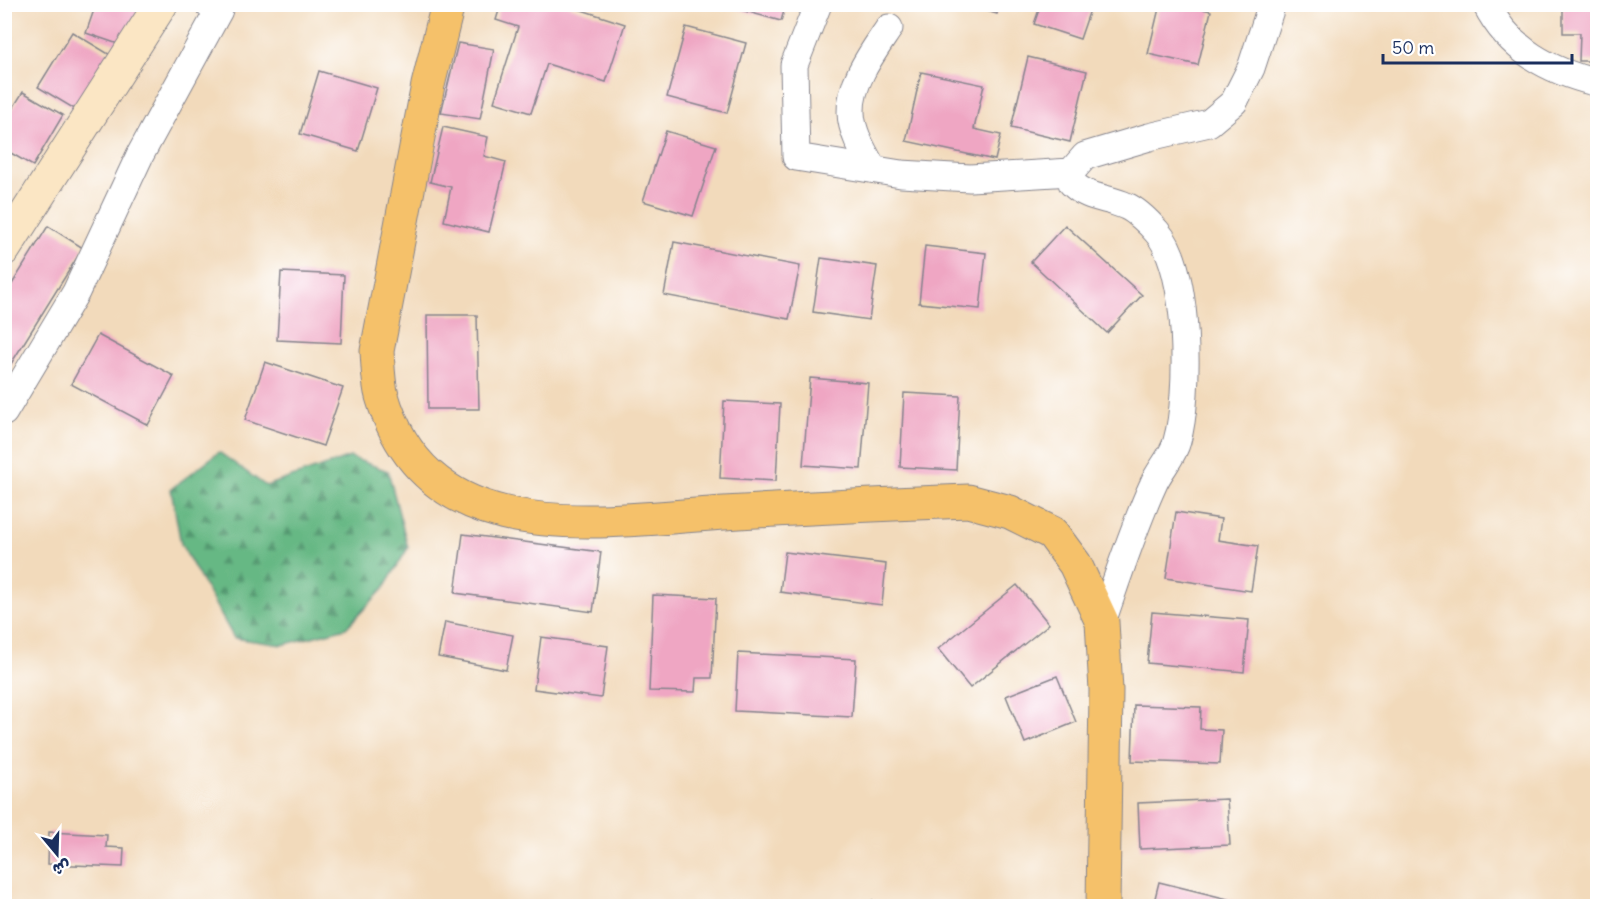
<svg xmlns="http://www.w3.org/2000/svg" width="1602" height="911" font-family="Delius,'Playpen Sans Arabic',sans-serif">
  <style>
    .forest { fill: url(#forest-firs); stroke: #407471; stroke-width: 1.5 }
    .building { fill: #efa6c3 }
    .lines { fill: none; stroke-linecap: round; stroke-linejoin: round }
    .street-casing { stroke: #86848c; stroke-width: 29 }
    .secondary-casing { stroke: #86848c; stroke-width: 35 }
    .primary-casing { stroke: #86848c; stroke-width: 35 }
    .path { stroke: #86848c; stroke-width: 4; stroke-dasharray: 1.5 4.5; stroke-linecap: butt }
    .street { stroke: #fff; stroke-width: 27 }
    .secondary { stroke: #fbe6c4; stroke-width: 33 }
    .primary { stroke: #f5c16b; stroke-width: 33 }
  </style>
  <defs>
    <pattern id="forest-firs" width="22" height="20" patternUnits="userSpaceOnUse" patternTransform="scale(1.5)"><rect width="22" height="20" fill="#66b884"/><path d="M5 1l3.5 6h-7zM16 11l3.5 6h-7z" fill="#53966f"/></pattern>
  </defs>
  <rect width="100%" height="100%" fill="#fff"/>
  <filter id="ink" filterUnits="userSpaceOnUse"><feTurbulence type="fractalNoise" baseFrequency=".0167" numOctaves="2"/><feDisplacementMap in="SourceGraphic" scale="12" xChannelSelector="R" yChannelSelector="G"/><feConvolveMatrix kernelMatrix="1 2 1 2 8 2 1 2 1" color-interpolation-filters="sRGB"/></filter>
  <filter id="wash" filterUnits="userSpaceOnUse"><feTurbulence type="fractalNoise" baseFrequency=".008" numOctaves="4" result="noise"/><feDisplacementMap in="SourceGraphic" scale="24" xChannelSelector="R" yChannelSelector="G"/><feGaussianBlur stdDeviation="1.35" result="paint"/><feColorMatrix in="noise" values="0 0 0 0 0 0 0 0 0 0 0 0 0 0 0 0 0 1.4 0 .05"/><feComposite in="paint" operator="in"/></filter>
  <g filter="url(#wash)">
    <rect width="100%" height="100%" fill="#f2dabb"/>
    <!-- forest -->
    <polygon class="forest" points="219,452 266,486 350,457 388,471 408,548 384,588 346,628 282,645 234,638 181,544 171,489"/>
    <g id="blocks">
      <!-- building -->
      <g class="building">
        <polygon points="96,4 140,4 124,46 86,33"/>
        <polygon points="501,4 563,4 625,24 606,82 547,64 531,113 494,102 518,27 496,20"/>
        <polygon points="719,4 786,4 781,21"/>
        <polygon points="963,4 1000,4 997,14"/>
        <polygon points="1041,4 1092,4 1080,39 1034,24"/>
        <polygon points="1160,4 1182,4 1211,11 1198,65 1148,54"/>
        <polygon points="1563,4 1598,4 1598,61 1579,61 1580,33 1563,33"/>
        <polygon points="686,27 746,43 727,113 667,97"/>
        <polygon points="72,32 112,56 78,111 38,87"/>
        <polygon points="458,43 494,49 480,119 441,113"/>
        <polygon points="1028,57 1087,71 1070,142 1011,128"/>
        <polygon points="319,71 377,88 358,151 300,134"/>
        <polygon points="921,72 984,85 974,129 1001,135 995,160 906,141"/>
        <polygon points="23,92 63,115 33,166 4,149 4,122"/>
        <polygon points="443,127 488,137 484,156 506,162 489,232 444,221 451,187 430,182"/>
        <polygon points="666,131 716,146 693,216 643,201"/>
        <polygon points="1065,225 1142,295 1107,333 1031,262"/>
        <polygon points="48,226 83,248 4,375 4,297"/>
        <polygon points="674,242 800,266 789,319 664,295"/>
        <polygon points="925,246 986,253 980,309 919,303"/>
        <polygon points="821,258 877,266 869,320 813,312"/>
        <polygon points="281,272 344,275 341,343 277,340"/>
        <polygon points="427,315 477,315 479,409 428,409"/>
        <polygon points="98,335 174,376 148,425 71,384"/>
        <polygon points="265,362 343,388 323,446 245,420"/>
        <polygon points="810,378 868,383 861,469 803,465"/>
        <polygon points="904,393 960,396 956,470 900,467"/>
        <polygon points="724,401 780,404 776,481 720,478"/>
        <polygon points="1176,512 1221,519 1218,540 1258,546 1251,591 1166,578"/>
        <polygon points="463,534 601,552 593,612 455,593"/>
        <polygon points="785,552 886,564 882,605 780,592"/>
        <polygon points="1017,585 1049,624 970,688 938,649"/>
        <polygon points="653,595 716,598 712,678 696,678 695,692 649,691"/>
        <polygon points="1152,612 1249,620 1244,672 1147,663"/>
        <polygon points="445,622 513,635 506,670 438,657"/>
        <polygon points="541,637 608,646 601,698 534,689"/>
        <polygon points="738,653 856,659 852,717 735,711"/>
        <polygon points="1057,676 1076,722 1025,743 1006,696"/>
        <polygon points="1134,705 1201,707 1200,729 1222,730 1220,764 1132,761"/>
        <polygon points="1227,799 1230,845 1140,849 1138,803"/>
        <polygon points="49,832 107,835 106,847 124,848 123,867 48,864"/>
        <polygon points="1159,882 1256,906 1153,906"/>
      </g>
    </g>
  </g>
  <g filter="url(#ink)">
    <use href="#blocks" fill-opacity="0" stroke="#86848c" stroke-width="1.5"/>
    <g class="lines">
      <defs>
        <g id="street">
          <polyline points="818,4 794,65 796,157 901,174 970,178 1071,172 1085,156 1149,137 1209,123 1234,102 1251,68 1272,4"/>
          <path d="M1486 4C1509 50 1549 71 1598 83"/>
          <path d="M873 169C864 153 851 131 851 112 850 82 873 52 889 28"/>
          <path d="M1071 172 1072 183C1087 199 1107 197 1126 206 1136 210 1150 224 1157 232 1190 269 1190 395 1177 441 1173 457 1159 470 1153 485 1133 529 1118 576 1102 622"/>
          <polyline points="4,412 76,292 140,155 219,10 208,4"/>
        </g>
        <polyline id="secondary" points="4,249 161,4"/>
        <path id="primary" d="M448 4 428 85 377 351C378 365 378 382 382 396 428 553 597 521 724 513 805 508 887 504 968 501L1010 512 1052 533 1075 564 1102 622 1106 690 1103 906"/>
      </defs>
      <!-- street casing -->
      <use href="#street" class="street-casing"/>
      <!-- secondary casing -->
      <use href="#secondary" class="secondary-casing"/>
      <!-- primary casing -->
      <use href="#primary" class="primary-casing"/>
      <!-- path -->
      <polyline class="path" points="869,906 876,898"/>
      <!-- street -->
      <use href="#street" class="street"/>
      <!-- secondary -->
      <use href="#secondary" class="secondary"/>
      <!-- primary -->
      <use href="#primary" class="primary"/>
    </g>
  </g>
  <!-- margin -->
  <rect width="1602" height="911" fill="none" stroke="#fff" stroke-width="24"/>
  <!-- north arrow -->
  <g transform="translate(57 854) rotate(161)" stroke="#ffffff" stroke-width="4.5" paint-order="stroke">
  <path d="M0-4.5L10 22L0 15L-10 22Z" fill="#1b2f5e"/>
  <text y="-9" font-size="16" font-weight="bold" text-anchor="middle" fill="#1b2f5e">ش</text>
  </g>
  <!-- scale -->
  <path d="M1383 54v9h189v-9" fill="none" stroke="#1b2f5e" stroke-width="3"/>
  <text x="1392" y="54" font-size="18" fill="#1b2f5e" stroke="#ffffff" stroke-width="4.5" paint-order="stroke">50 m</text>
</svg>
